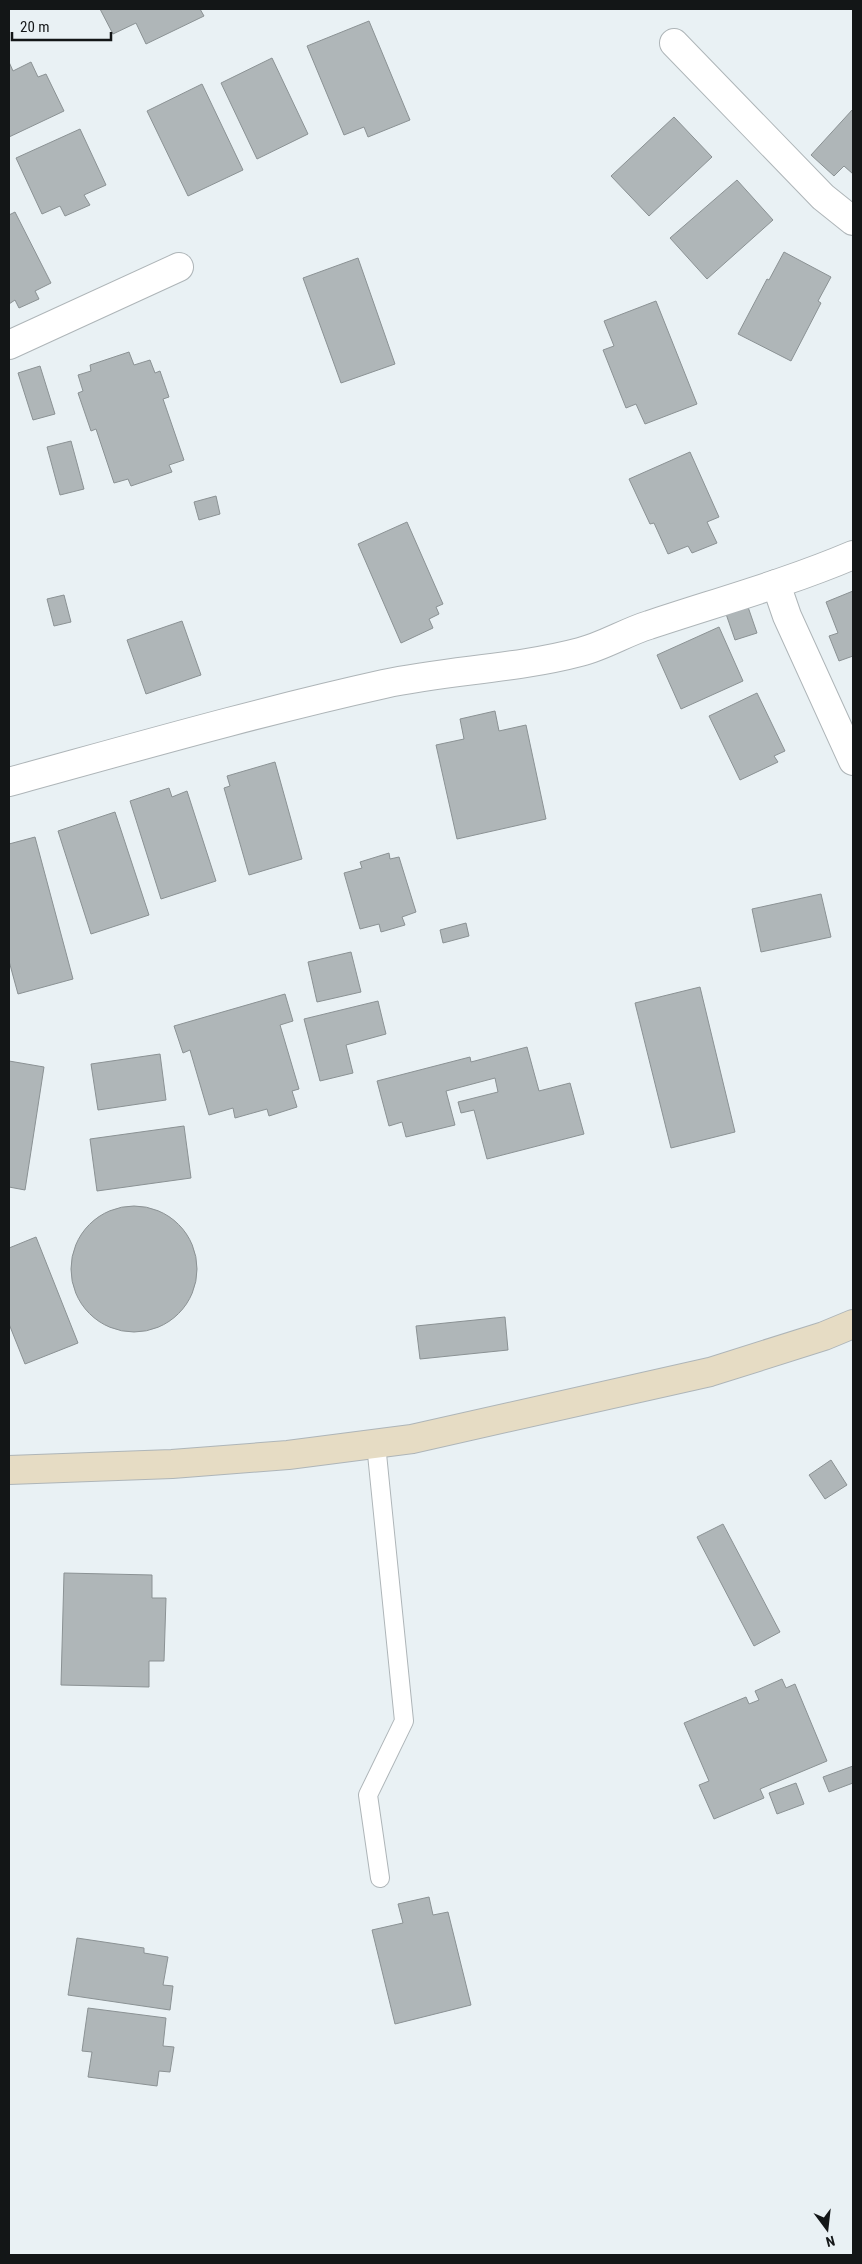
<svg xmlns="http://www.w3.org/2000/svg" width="862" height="2264" font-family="'Roboto Condensed',sans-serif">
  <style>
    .building { fill: #afb6b8; stroke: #8b9294 }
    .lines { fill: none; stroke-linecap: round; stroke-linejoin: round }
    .lane-casing { stroke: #aeb5b8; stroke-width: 20 }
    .street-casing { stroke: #aeb5b8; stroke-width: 30 }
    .secondary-casing { stroke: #aeb5b8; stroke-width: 30 }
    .lane { stroke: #fff; stroke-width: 18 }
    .street { stroke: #fff; stroke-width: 28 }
    .secondary { stroke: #e6dcc4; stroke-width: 28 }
  </style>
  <rect width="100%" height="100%" fill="#e9f1f4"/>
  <!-- building -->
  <g class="building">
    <polygon points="100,9 200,9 204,16 146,44 136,23 113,34"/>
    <polygon points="369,21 410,120 368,137 364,127 344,135 307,46"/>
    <polygon points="272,58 308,134 257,159 221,83"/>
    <polygon points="9,62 13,71 31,62 38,77 46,74 64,111 9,137"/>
    <polygon points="202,84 243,170 188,196 147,111"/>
    <polygon points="853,109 853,174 844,166 834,176 811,155"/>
    <polygon points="674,117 712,157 649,216 611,176"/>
    <polygon points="80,129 106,185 84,195 90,205 65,216 60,206 42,214 16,158"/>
    <polygon points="737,180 773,220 707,279 670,238"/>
    <polygon points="15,212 51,283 35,291 39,299 19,308 15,300 9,304 9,215"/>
    <polygon points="784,252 831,277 818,301 821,303 791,361 738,334 767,279 769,280"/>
    <polygon points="358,258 395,364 341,383 303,278"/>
    <polygon points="656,301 697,404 645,424 636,404 626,408 603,350 614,346 604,321"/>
    <polygon points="129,352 134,365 150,360 155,373 160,371 169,397 163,399 184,460 169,465 172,472 131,486 128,479 114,483 96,429 91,431 78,393 83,391 78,375 91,371 90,365"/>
    <polygon points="40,366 55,414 33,420 18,373"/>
    <polygon points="71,441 84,489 60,495 47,447"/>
    <polygon points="690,452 719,517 707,522 717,543 692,553 688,546 668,554 654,523 650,524 629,479"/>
    <polygon points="216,496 220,514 199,520 194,502"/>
    <polygon points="407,522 443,604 436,607 439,614 429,619 433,628 401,643 358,544"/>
    <polygon points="853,591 853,656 839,661 829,636 838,633 826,602"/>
    <polygon points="64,595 71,622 54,626 47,599"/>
    <polygon points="747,604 757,633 735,640 725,611"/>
    <polygon points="182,621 201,675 146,694 127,640"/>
    <polygon points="719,627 743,681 681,709 657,655"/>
    <polygon points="757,693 785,751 774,756 778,762 740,780 709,716"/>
    <polygon points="495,711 499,731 526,725 546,819 457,839 436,745 464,739 460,719"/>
    <polygon points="275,762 302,859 249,875 224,788 230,786 227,776"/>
    <polygon points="169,788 172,797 187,791 216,881 161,899 130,801"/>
    <polygon points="115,812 149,915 91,934 58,831"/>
    <polygon points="35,837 73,979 18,994 9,961 9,844"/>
    <polygon points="389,853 390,859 399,857 416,912 402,917 405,925 381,932 379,924 360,929 344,873 362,868 360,862"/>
    <polygon points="821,894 831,937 761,952 752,909"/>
    <polygon points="466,923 469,936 443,943 440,930"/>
    <polygon points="351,952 361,992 317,1002 308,962"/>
    <polygon points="700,987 735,1132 671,1148 635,1003"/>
    <polygon points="285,994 293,1021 280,1025 299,1089 292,1091 297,1107 269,1116 267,1109 235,1118 233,1108 209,1115 190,1050 183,1053 174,1026"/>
    <polygon points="378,1001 386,1034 346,1045 353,1073 320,1081 304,1019"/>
    <polygon points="527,1047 539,1091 570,1083 584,1134 487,1159 474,1110 461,1113 458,1102 498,1092 495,1078 446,1091 455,1125 406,1137 402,1122 389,1126 377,1081 470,1057 471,1062"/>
    <polygon points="160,1054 166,1100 98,1110 91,1064"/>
    <polygon points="9,1061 44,1067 25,1190 9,1187"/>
    <polygon points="184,1126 191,1178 97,1191 90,1139"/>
    <circle cx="134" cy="1269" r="63"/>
    <polygon points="36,1237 78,1343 25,1364 9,1324 9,1248"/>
    <polygon points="505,1317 508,1350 420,1359 416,1326"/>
    <polygon points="831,1460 847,1485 825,1499 809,1475"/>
    <polygon points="723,1524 780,1632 754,1646 697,1537"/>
    <polygon points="64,1573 152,1575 152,1598 166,1598 164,1661 149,1661 149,1687 61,1685"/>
    <polygon points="782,1679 786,1688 795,1684 827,1761 760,1789 764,1798 714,1819 699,1785 709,1781 684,1723 746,1697 749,1704 759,1700 755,1691"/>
    <polygon points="853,1766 853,1783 829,1792 823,1777"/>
    <polygon points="796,1783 804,1804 777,1814 769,1793"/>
    <polygon points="429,1897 433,1915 448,1912 471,2005 395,2024 372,1930 403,1923 398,1904"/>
    <polygon points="77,1938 144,1948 144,1953 168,1957 163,1985 173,1986 170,2010 68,1995"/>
    <polygon points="88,2008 166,2018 163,2046 174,2047 170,2072 159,2071 157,2086 88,2077 92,2052 82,2051"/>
  </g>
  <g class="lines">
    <defs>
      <polyline id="lane" points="376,1444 404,1721 368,1795 380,1878"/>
      <g id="street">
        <polyline points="674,43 823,197 853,221"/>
        <polyline points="9,345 179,267"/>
        <polyline points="776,584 787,616 853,761"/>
        <path d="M9 782C133 748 258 712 384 684 448 670 516 669 580 652 604 646 626 632 649 625 718 602 787 583 853 555"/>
      </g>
      <polyline id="secondary" points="9,1470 172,1464 288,1455 412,1439 710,1372 824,1336 853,1324"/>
    </defs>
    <!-- lane casing -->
    <use href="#lane" class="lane-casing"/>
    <!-- street casing -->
    <use href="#street" class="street-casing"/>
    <!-- secondary casing -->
    <use href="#secondary" class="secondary-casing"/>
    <!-- lane -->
    <use href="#lane" class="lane"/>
    <!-- street -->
    <use href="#street" class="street"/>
    <!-- secondary -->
    <use href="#secondary" class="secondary"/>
  </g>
  <!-- border -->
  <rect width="862" height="2264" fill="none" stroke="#131617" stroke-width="20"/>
  <!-- north arrow -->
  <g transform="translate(827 2229) rotate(165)" stroke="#e9f1f4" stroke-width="4" paint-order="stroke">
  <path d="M0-4L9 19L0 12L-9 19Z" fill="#131617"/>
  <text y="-8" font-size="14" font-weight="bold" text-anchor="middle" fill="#131617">N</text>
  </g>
  <!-- scale -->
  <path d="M12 32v8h99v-8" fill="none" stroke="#131617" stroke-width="2.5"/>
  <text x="20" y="32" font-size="15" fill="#131617" stroke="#e9f1f4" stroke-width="4" paint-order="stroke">20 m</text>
</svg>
